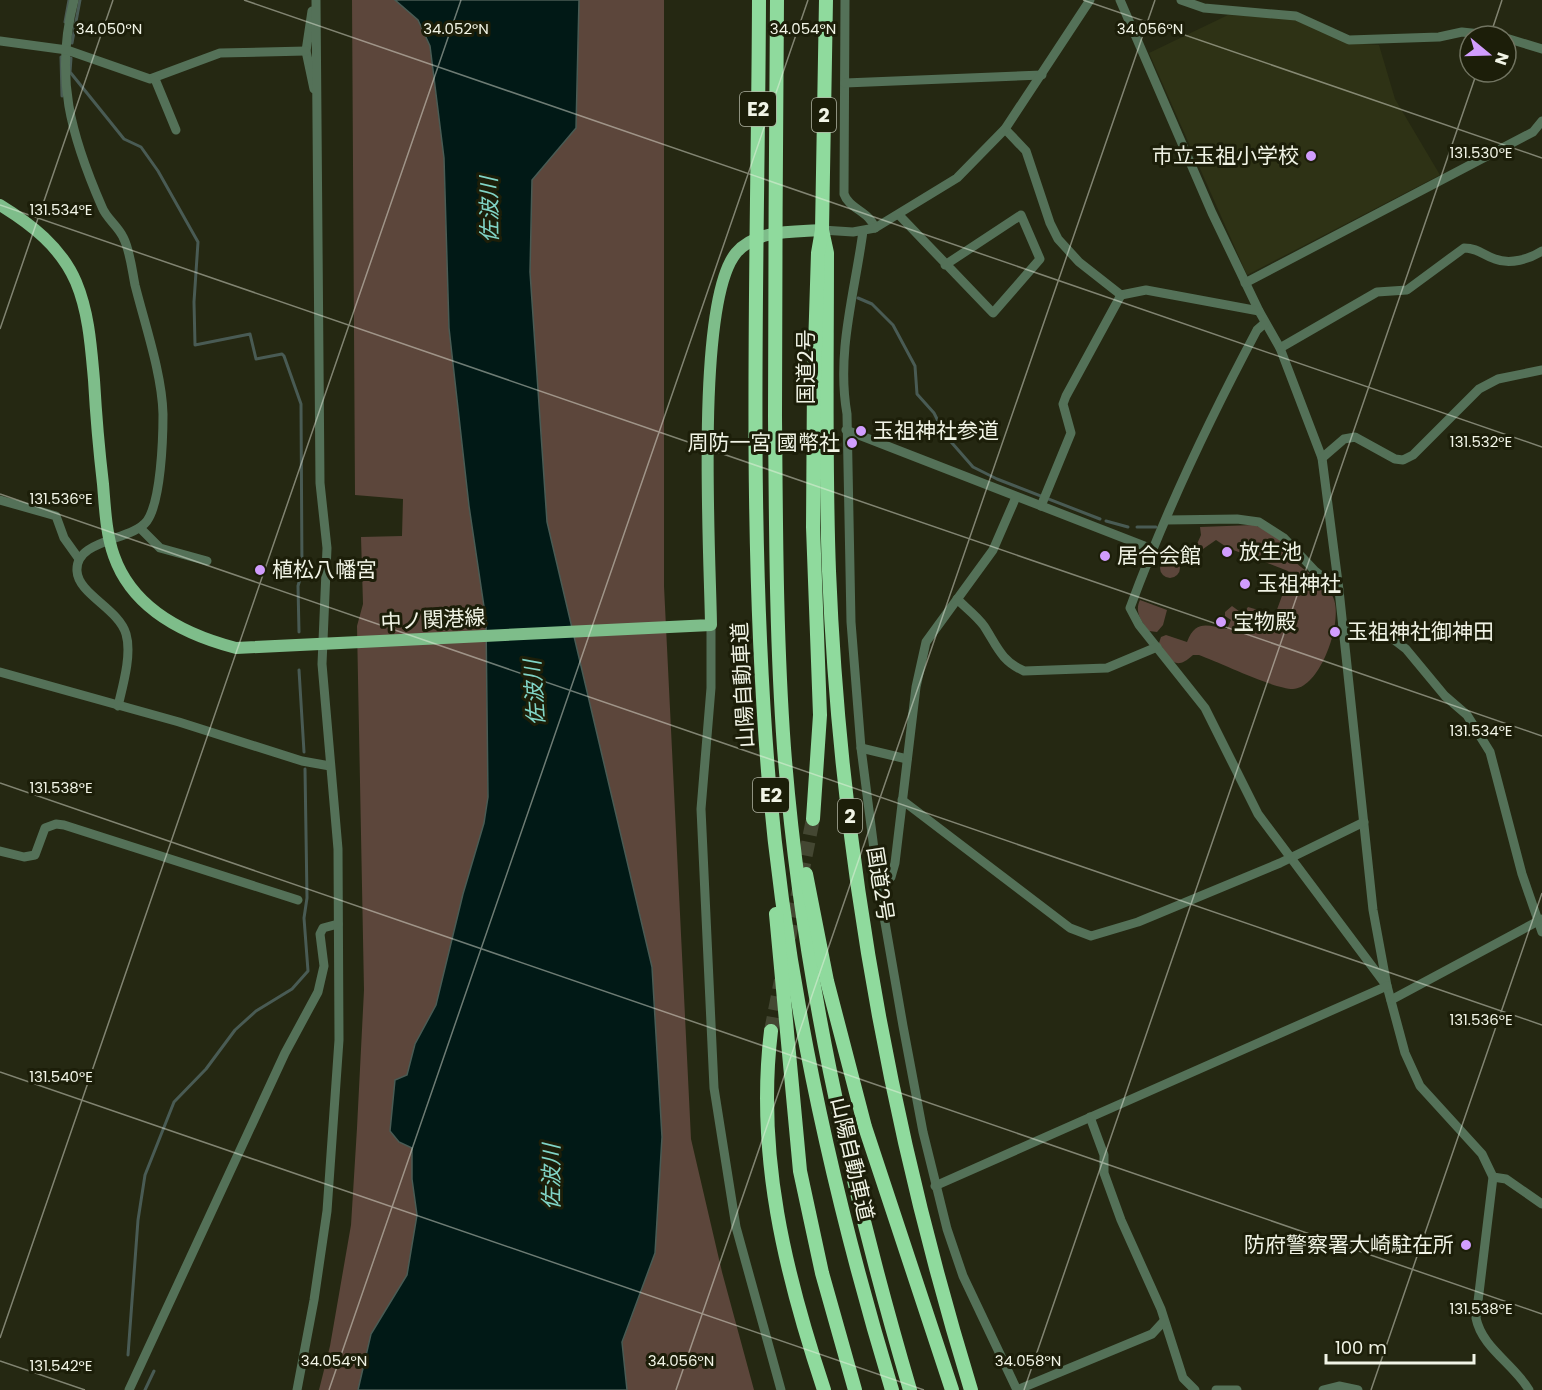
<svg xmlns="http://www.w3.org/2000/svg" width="1542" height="1390" font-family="Poppins,'Noto Sans JP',sans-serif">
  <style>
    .built { fill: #2e3215 }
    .green { fill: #5c463b }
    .water { fill: #011916; stroke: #495b54; stroke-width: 1.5 }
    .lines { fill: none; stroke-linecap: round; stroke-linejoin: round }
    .stream { stroke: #495b54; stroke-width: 3 }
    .highway-tunnel { stroke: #444732; stroke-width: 14; stroke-dasharray: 14 7; stroke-linecap: butt }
    .minor { stroke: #547158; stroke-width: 9 }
    .major { stroke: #7ebd8a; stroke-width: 12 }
    .highway { stroke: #8fda9d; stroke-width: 14 }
    .ticks { fill: none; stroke: #f1f4e6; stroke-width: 1.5; stroke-opacity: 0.45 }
    .poi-dot { fill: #d19dfe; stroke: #1c1e09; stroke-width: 2 }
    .labels { text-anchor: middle; stroke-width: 6; stroke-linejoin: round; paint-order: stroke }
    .shield { fill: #1c1e09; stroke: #b1b4a4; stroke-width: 1.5 }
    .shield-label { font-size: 20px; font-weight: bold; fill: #f1f4e6 }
    .poi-label { font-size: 21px; fill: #f1f4e6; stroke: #1c1e09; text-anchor: start }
    .street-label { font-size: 21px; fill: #f1f4e6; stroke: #1c1e09 }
    .water-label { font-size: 22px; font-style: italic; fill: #81d5c7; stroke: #1c1e09 }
    .ticks-label { font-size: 15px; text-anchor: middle; fill: #f1f4e6; stroke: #1c1e09; stroke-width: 6; stroke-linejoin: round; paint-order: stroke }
  </style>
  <rect width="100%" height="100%" fill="#252812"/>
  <!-- built -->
  <polygon class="built" points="1228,15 1290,18 1349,43 1379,45 1395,99 1440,175 1247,275 1149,53"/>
  <!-- green -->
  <g class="green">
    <polygon points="352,0 395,0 418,20 430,46 444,158 449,328 469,506 486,620 488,797 484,823 463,894 436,1005 415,1044 407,1075 400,1142 412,1148 412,1179 417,1215 407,1275 371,1334 358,1390 319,1390 330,1346 351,1225 357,1128 364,990 357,626 363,604 361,537 402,536 403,499 355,495"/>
    <polygon points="579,0 664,0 664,586 691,1139 722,1272 754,1390 627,1390 622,1343 655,1253 652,967 547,522 530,272 532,180 576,128"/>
    <path d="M1253 525C1262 527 1274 534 1281 540 1285 544 1286 551 1290 556 1301 571 1324 579 1333 597 1344 619 1321 688 1293 689 1274 689 1221 663 1199 655H1193C1174 672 1172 660 1159 643L1161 637 1166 635 1187 642C1196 619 1208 626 1227 629L1231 620 1225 616V612L1232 606 1243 614 1248 607 1275 615 1290 574 1288 571 1228 548 1216 540 1203 549 1197 544 1201 535 1200 527Z"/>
    <circle cx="1170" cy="568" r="10"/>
    <path d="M1140 600 1167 610 1163 625 1157 632 1149 631C1142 622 1134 612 1140 600Z"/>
  </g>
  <!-- water -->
  <polygon class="water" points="395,0 579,0 576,128 532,180 530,272 547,522 652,967 662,1137 655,1253 622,1342 627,1390 358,1390 371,1334 407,1275 417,1215 412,1179 412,1148 399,1142 390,1131 395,1080 407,1075 415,1044 436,1005 463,894 484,823 488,797 486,620 469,506 449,328 444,158 430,46 418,20"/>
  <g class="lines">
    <!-- stream -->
    <g class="stream">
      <polyline points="65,22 69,0"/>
      <polyline points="72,43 80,0"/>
      <polyline points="61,57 62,96"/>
      <polyline points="71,58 70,72 124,139 141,147 158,171 198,242 194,302 195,345 250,334 256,359 282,354 284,356 301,404 302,572 298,586 299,632"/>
      <polyline points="858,298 872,304 893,325 915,366 917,394 934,413 945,435 973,467 997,479 1100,519"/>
      <polyline points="1106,521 1128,527"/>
      <polyline points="1137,527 1156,527"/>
      <polyline points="299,670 304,752"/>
      <polyline points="128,1355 138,1220 145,1175 174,1102 206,1069 235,1030 256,1011 292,989 308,971 304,918 307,898 305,769"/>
      <polyline points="145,1390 154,1371"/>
    </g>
    <!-- highway-tunnel -->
    <g class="highway-tunnel">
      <polyline points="789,938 813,819"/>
      <polyline points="771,1031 781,980"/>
    </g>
    <!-- minor -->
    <g class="minor">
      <path d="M74 0C54 77 71 136 102 207 106 218 118 226 123 237 130 250 132 270 135 285 145 325 162 374 163 414 163 439 161 501 147 521 132 541 75 539 77 571 78 594 119 609 126 634 132 654 123 685 118 706"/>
      <path d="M845 0 844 194C849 209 869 211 875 228"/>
      <path d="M1120 0 1212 213 1259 311 1280 348 1322 458 1339 590 1373 910 1387 986 1405 1053 1420 1086 1482 1154 1493 1177 1476 1318C1482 1348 1514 1364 1529 1390"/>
      <polyline points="1181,0 1204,8 1296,16 1349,40 1439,37 1462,32 1499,36"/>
      <polyline points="312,11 306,51 314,89"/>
      <polyline points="1506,38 1542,49"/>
      <polyline points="0,41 67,50 150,79 220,53 306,51"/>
      <polyline points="155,79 176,130"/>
      <polyline points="845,83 1042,75"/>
      <polyline points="1005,129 1026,151 1050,223 1058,239 1079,262 1121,295 1146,290 1259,311"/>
      <polyline points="899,215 993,313 1040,259 1021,215 945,265"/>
      <polyline points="822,230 853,232 875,228 957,178 1005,129 1090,0"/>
      <path d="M863 231C855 292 836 352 847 414L851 622 861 748 879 888 903 1026 923 1132 947 1229 963 1276 1017 1390"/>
      <polyline points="1245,283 1533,132 1542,121"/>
      <path d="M1265 323 1257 330C1209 420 1165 513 1130 608L1139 625 1205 708 1258 814 1386 985"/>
      <path d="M1280 348 1377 292 1407 290 1464 248C1478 248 1483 255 1495 259 1510 265 1530 259 1542 251"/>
      <polyline points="846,430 1152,549"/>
      <polyline points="1322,458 1344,439 1355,437 1395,459 1403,460 1413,455 1479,389 1498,379 1542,370"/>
      <polyline points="0,500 56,516 64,538 79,559"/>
      <polyline points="1041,506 1071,433 1063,404 1066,396 1121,295"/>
      <polyline points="1167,520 1237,519 1259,522 1284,538 1315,571 1339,590"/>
      <polyline points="140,528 160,548 207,561"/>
      <path d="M957 599C966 608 977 616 984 626 997 646 1001 661 1024 671L1107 668 1157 647"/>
      <polyline points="1343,624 1389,636 1406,649 1445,696 1467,715 1490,752 1522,874 1542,932"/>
      <polyline points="711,625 711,688 701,809 714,1088 736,1227 781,1390"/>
      <polyline points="0,672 179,722 302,761 330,766"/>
      <polyline points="861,748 907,759"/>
      <polyline points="902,800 1070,928 1091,936 1138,922 1280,863 1364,822"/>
      <polyline points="0,851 24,857 35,855 45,828 56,824 64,825 298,900"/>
      <polyline points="879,888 891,877 895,863 916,687 926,642 993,550 1016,497"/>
      <polyline points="1391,1000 1542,919"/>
      <polyline points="1090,1117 1104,1155 1104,1173 1121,1220 1161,1309 1183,1378 1195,1390"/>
      <polyline points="1493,1177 1506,1179 1542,1204"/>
      <polyline points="935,1186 1387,986"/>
      <polyline points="129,1390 285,1053 318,992 324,966 320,934 323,928 338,924"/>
      <polyline points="297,1390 314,1300 327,1211 339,1040 338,849 322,664 327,548 320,483 316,0"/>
      <polyline points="1017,1390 1152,1334 1164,1321"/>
      <polyline points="1216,1390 1237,1390"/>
      <polyline points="1323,1390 1339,1386 1358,1390"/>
    </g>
    <!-- major -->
    <path class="major" d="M0 205C31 224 61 247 76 282 89 313 91 347 94 380 96 415 99 450 103 484 105 508 106 534 114 556 133 610 186 635 236 648L711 625C710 553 695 303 736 253 756 229 795 232 822 230"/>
    <!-- highway -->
    <g class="highway">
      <path d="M759 0C758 260 747 523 769 783 787 989 832 1192 892 1390"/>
      <path d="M777 0C776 139 775 277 775 416 776 527 776 637 784 748 801 967 848 1179 910 1390"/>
      <path d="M822 230 827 253C827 359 825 465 829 571 840 848 890 1126 971 1390"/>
      <polyline points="813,819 820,715 813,527 814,379 818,253 822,230 826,0"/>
      <polyline points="806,874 827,981 865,1127 952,1390"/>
      <polyline points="776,914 800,1171 822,1273 855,1390"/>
      <path d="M771 1031C756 1155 785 1273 824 1390"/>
    </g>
  </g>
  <!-- ticks -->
  <path class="ticks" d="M244 0 1542 447M1083 0 1542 158M1490 36 1502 0M0 205 1542 736M0 329 113 0M0 494 1542 1025M0 783 1542 1314M0 1072 924 1390M0 1338 461 0M0 1361 85 1390M329 1390 808 0M676 1390 1155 0M1024 1390 1477 72M1371 1390 1542 893"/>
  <!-- markers -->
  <g class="poi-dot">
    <circle cx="1311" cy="156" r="6"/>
    <circle cx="861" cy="431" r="6"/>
    <circle cx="852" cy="443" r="6"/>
    <circle cx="1227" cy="552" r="6"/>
    <circle cx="1105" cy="556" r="6"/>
    <circle cx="260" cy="570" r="6"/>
    <circle cx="1245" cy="584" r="6"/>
    <circle cx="1221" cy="622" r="6"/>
    <circle cx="1335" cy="632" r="6"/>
    <circle cx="1466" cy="1245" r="6"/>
  </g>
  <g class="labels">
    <!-- shield labels -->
    <g class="shield">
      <rect x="740" y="92" width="36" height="34" rx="4.5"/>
      <rect x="812" y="98" width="24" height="34" rx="4.5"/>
      <rect x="753" y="778" width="36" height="34" rx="4.5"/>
      <rect x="838" y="799" width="24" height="34" rx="4.5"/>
    </g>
    <g class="shield-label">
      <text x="758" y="116">E2</text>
      <text x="824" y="122">2</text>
      <text x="771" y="802">E2</text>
      <text x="850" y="823">2</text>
    </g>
    <!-- poi labels -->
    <g class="poi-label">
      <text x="1299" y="163" text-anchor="end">市立玉祖小学校</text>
      <text x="873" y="438">玉祖神社参道</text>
      <text x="840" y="450" text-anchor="end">周防一宮 國幣社</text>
      <text x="1239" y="559">放生池</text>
      <text x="1117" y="563">居合会館</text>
      <text x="272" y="577">植松八幡宮</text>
      <text x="1257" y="591">玉祖神社</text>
      <text x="1233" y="629">宝物殿</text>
      <text x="1347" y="639">玉祖神社御神田</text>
      <text x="1454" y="1252" text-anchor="end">防府警察署大崎駐在所</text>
    </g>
    <!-- street labels -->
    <g class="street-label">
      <text transform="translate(806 367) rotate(-90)" y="7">国道2号</text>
      <text transform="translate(433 620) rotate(-3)" y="7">中ノ関港線</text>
      <text transform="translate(743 685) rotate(-93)" y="7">山陽自動車道</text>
      <text transform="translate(880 884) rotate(81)" y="7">国道2号</text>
      <text transform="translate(852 1159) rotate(77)" y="7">山陽自動車道</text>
    </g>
    <!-- water labels -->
    <g class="water-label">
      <text transform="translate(489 210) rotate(-91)" y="8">佐波川</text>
      <text transform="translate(534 693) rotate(-94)" y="8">佐波川</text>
      <text transform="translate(551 1177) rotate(-90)" y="8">佐波川</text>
    </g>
  </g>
  <g class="ticks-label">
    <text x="456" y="34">34.052°N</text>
    <text x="109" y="34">34.050°N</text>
    <text x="803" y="34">34.054°N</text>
    <text x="1150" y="34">34.056°N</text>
    <text x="1481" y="158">131.530°E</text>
    <text x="61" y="215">131.534°E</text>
    <text x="1481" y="447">131.532°E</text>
    <text x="61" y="504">131.536°E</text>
    <text x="1481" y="736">131.534°E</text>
    <text x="61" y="793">131.538°E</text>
    <text x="1481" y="1025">131.536°E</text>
    <text x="61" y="1082">131.540°E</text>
    <text x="1481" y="1314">131.538°E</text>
    <text x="334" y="1366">34.054°N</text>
    <text x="681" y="1366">34.056°N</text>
    <text x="1028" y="1366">34.058°N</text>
    <text x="61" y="1371">131.542°E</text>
  </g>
  <!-- north arrow -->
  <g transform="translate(1488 54) rotate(109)"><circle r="28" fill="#1c1e09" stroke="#717461" stroke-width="1.5"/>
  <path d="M0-4.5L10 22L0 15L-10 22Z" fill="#d19dfe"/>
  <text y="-9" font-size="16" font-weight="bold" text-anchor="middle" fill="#f1f4e6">N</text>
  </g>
  <!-- scale -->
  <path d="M1326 1354v9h148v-9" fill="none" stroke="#f1f4e6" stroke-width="3"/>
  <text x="1335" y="1354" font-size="18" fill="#f1f4e6" stroke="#1c1e09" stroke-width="4.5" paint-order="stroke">100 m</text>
</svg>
